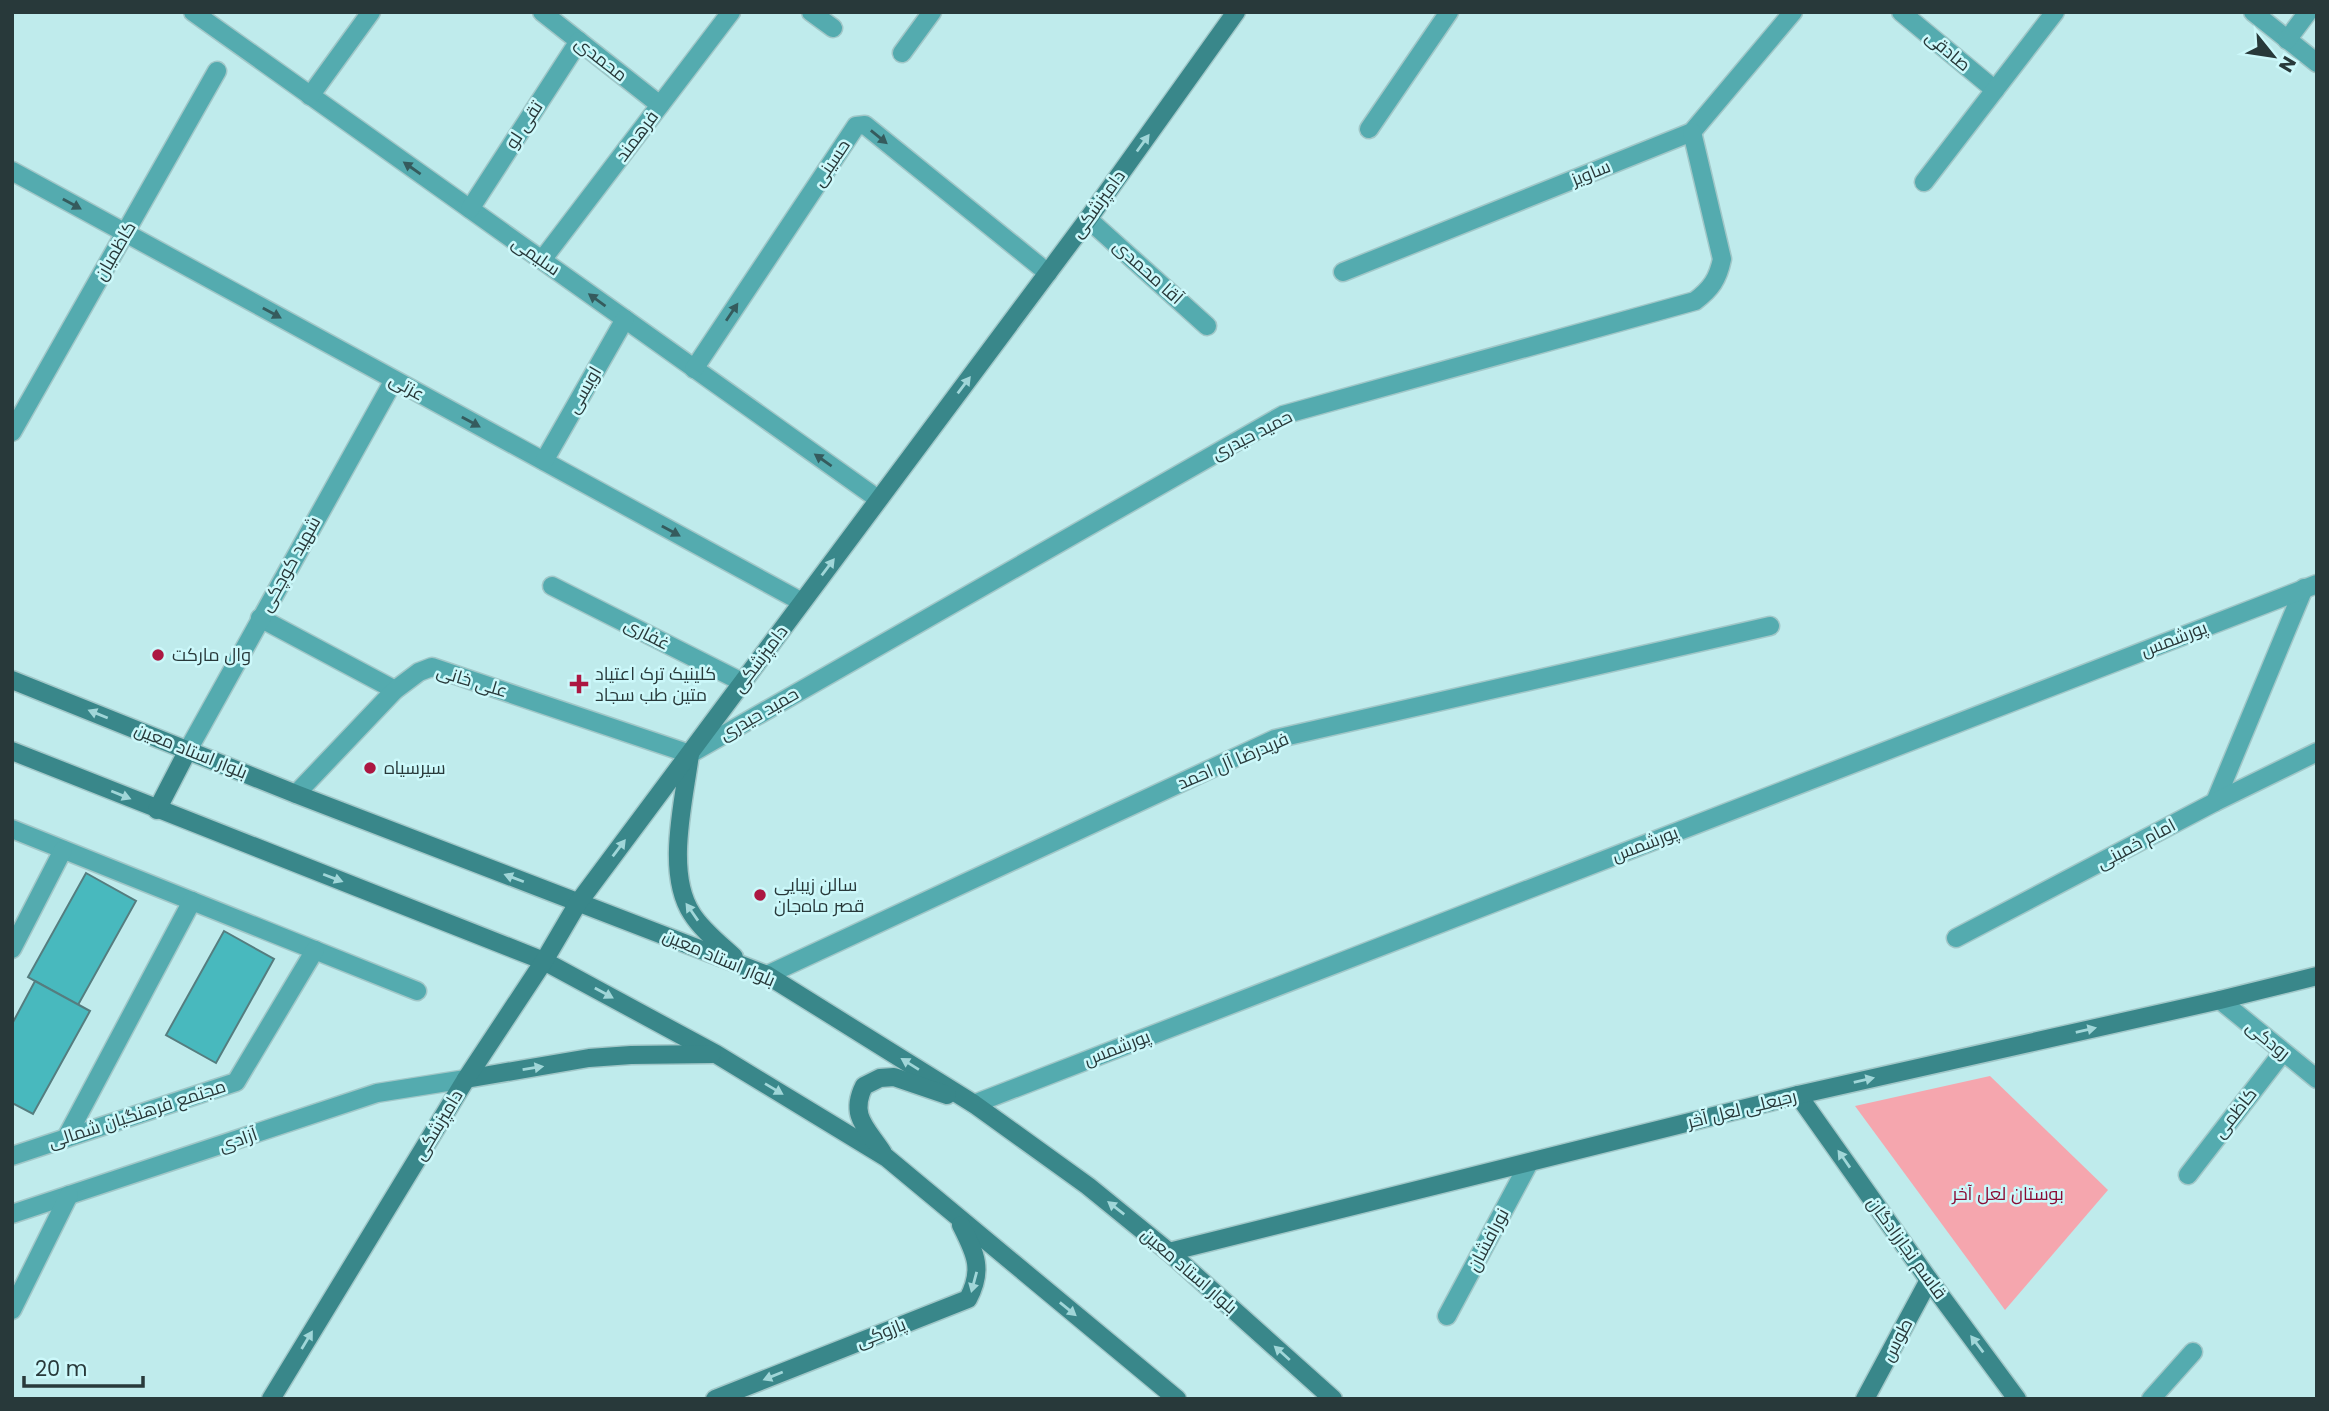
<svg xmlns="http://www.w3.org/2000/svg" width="2329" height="1411" font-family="Poppins,Cairo,sans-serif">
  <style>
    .green { fill: #f5a6ae }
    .building { fill: #48b9be; stroke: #557d7f; stroke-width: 2 }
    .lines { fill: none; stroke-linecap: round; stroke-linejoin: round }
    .lane-casing { stroke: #a1c7c8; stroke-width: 21 }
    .street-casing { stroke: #a1c7c8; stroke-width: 21 }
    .secondary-casing { stroke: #a1c7c8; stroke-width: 21 }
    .lane { stroke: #54abaf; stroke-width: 18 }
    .street { stroke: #54abaf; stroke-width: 18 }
    .secondary { stroke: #39878a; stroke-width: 18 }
    .oneway { fill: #355b5d }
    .oneway2 { fill: #a0d6d8 }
    .poi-dot { fill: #ac1742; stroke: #ccf8fa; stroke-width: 2.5 }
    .labels { text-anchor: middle; stroke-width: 5; stroke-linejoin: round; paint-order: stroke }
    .street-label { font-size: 18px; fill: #28393a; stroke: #ccf8fa }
    .poi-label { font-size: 18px; fill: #28393a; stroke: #ccf8fa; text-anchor: start }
    .park-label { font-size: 18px; fill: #8a0b33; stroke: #ccf8fa }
  </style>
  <rect width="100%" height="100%" fill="#bfebec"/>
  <!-- green -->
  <polygon class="green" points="1990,1076 2108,1190 2005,1310 1855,1106"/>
  <!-- building -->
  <g class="building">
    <polygon points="86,873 136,901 78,1005 28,977"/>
    <polygon points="224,931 274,959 216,1063 166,1035"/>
    <polygon points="35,981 90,1011 33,1114 12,1103 12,1024"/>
  </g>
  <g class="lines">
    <defs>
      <g id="lane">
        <polyline points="811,12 833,28"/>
        <polyline points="902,53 932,12"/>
        <polyline points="2188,1175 2283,1052"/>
        <polyline points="1447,1316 1529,1163"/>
        <polyline points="2151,1399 2193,1352"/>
      </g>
      <g id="street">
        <polyline points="193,12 878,499"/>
        <polyline points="542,12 660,105"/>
        <polyline points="1901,12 1995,90"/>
        <polyline points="2253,12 2317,63"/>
        <polyline points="2287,40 2308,12"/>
        <polyline points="310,96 371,12"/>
        <polyline points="1369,129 1449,12"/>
        <polyline points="12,171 802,602"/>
        <polyline points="1924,182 2055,12"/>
        <polyline points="470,209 579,41"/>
        <polyline points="1088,219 1207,326"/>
        <polyline points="542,260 731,12"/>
        <polyline points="1343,272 1692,132 1793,12"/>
        <polyline points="694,369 856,126 865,125 1048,273"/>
        <polyline points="12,432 217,71"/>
        <polyline points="544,461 625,319"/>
        <polyline points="552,586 742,682"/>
        <polyline points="260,618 395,690"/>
        <polyline points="188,750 394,380"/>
        <path d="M296 794 395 690 419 672 432 667 690 754 1283 415 1695 301C1711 289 1718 279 1722 259L1692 132"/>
        <polyline points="2215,802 2304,588"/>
        <polyline points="12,829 417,991"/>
        <polyline points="1956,938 2215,802 2317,752"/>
        <polyline points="12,949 63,850"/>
        <polyline points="767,975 1275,739 1770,626"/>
        <polyline points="2220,1000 2317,1079"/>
        <polyline points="974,1104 2317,584"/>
        <polyline points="66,1138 192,901"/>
        <polyline points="12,1156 236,1082 315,950"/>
        <polyline points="12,1214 377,1093 466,1079"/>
        <polyline points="12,1310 69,1195"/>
      </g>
      <g id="secondary">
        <polyline points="12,680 296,794 767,975 974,1104 1088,1186 1169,1252 1333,1399"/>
        <polyline points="12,751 544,961 716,1054 887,1158 1177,1399"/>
        <path d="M690 754C684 801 665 873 692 914 702 930 720 944 734 957"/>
        <polyline points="157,810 188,750"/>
        <polyline points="466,1079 589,1058 631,1055 712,1054"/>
        <polyline points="1798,1095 1929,1280 2017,1399"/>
        <path d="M883 1153C867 1128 849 1116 864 1086L880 1078 894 1077 947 1095"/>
        <polyline points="1169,1252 1798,1095 2220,1000 2317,976"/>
        <polyline points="271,1399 466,1079 544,961 578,903 1088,219 1236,12"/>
        <path d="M715 1399 968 1299C984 1269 975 1253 961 1225"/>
        <polyline points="1865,1399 1929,1280"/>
      </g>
    </defs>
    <!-- lane casing -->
    <use href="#lane" class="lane-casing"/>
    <!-- street casing -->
    <use href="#street" class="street-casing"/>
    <!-- secondary casing -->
    <use href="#secondary" class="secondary-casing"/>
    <!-- lane -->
    <use href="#lane" class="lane"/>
    <!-- street -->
    <use href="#street" class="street"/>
    <!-- secondary -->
    <use href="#secondary" class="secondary"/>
  </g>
  <!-- one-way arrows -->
  <defs><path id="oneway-solid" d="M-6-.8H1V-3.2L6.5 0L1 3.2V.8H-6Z" transform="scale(1.75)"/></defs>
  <g class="oneway">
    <use href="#oneway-solid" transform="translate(879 137) rotate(39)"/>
    <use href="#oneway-solid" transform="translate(412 168) rotate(-145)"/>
    <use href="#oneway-solid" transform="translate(72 204) rotate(29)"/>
    <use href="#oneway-solid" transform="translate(597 300) rotate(-144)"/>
    <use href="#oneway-solid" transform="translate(732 312) rotate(-56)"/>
    <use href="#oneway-solid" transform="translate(272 313) rotate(29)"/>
    <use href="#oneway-solid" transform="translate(471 422) rotate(29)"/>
    <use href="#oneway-solid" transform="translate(823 460) rotate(-145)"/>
    <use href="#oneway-solid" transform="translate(671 531) rotate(29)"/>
  </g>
  <g class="oneway2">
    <use href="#oneway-solid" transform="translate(1143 143) rotate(-54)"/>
    <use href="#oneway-solid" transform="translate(964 385) rotate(-53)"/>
    <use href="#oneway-solid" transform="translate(828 567) rotate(-53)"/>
    <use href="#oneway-solid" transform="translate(98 714) rotate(-158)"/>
    <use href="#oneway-solid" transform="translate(121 795) rotate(22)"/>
    <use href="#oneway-solid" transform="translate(619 848) rotate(-53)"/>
    <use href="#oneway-solid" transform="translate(333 878) rotate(21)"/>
    <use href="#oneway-solid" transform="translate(514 878) rotate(-159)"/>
    <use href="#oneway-solid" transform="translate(692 912) rotate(-125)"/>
    <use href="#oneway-solid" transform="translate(604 993) rotate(29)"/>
    <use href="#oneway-solid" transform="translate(2086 1030) rotate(-13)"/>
    <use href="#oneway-solid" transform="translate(910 1064) rotate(-148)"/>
    <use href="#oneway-solid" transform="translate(533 1068) rotate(-9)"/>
    <use href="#oneway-solid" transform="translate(1864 1080) rotate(-13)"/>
    <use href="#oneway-solid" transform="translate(774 1089) rotate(31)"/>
    <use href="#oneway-solid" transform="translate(1844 1159) rotate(-125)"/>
    <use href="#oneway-solid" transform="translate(1116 1208) rotate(-142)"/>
    <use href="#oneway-solid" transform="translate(974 1282) rotate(105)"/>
    <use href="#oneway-solid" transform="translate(1068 1309) rotate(39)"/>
    <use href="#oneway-solid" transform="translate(307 1340) rotate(-59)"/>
    <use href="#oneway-solid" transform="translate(1977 1344) rotate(-127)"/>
    <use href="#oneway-solid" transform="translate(1282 1353) rotate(-138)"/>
    <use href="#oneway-solid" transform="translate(773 1376) rotate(158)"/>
  </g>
  <!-- markers -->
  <g class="poi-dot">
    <circle cx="158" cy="655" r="7"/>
    <path d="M575.5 673.5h7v7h7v7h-7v7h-7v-7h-7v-7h7z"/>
    <circle cx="370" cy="768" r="7"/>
    <circle cx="760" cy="895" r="7"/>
  </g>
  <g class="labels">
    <!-- street labels -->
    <g class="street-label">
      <text transform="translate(1948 51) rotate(40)" y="6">صادقی</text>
      <text transform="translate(601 59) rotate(38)" y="6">محمدی</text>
      <text transform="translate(524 125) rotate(-57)" y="6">تقی لو</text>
      <text transform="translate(637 136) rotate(-53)" y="6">فرهمند</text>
      <text transform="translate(831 163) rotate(-56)" y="6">حسینی</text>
      <text transform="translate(1591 173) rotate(-22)" y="6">ساویز</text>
      <text transform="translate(1098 204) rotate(-54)" y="6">دامپزشکی</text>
      <text transform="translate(115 251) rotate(-60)" y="6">کاظمیان</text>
      <text transform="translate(536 256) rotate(35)" y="6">سلیمی</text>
      <text transform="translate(1148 272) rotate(42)" y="6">آقا محمدی</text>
      <text transform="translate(407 387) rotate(29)" y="6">عزتی</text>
      <text transform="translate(584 390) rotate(-60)" y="6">اویسی</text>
      <text transform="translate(1252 435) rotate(-27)" y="6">حمید حیدری</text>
      <text transform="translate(290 564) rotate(-61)" y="6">شهید کوچکی</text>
      <text transform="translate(647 634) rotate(27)" y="6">غفاری</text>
      <text transform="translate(2174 639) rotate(-21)" y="6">پورشمس</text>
      <text transform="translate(760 659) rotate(-53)" y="6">دامپزشکی</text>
      <text transform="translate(472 681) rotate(17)" y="6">علی خانی</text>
      <text transform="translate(759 714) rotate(-30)" y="6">حمید حیدری</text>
      <text transform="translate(191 751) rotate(22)" y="6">بلوار استاد معین</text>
      <text transform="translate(1233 761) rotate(-23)" y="6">فریدرضا آل احمد</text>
      <text transform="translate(1645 844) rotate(-21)" y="6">پورشمس</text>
      <text transform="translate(2136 844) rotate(-28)" y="6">امام خمینی</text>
      <text transform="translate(719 958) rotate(23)" y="6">بلوار استاد معین</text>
      <text transform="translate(2268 1040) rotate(39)" y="6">رودکی</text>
      <text transform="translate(1117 1048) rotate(-21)" y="6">پورشمس</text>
      <text transform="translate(1742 1109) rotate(-14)" y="6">رجبعلی لعل آخر</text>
      <text transform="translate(2235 1113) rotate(-52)" y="6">کاظمی</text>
      <text transform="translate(137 1114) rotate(-18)" y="6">مجتمع فرهنگیان شمالی</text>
      <text transform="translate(438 1125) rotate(-59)" y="6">دامپزشکی</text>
      <text transform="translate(238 1140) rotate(-19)" y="6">آزادی</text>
      <text transform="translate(1488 1240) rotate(-62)" y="6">نورافشان</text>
      <text transform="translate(1907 1248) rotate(54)" y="6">قاسم نجارزادگان</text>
      <text transform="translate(1189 1271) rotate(41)" y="6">بلوار استاد معین</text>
      <text transform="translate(881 1333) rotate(-22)" y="6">پازوکی</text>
      <text transform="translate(1897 1340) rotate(-62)" y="6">طوس</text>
    </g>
    <!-- poi labels -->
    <g class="poi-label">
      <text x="172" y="661">وال مارکت</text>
      <text x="595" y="680">کلینیک ترک اعتیاد<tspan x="595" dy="21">متین طب سجاد</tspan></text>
      <text x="384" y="774">سیرسیاه</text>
      <text x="774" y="891">سالن زیبایی<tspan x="774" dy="21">قصر ماه‌جان</tspan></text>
    </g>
    <!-- park labels -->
    <g class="park-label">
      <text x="2008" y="1200">بوستان لعل آخر</text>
    </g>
  </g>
  <!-- border -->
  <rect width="2329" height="1411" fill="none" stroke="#28393a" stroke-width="28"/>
  <!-- north arrow -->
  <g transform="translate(2273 56) rotate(120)" stroke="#ccf8fa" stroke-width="5" paint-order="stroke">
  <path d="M0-5L12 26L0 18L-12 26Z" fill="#28393a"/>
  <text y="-10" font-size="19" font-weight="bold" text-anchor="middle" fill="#28393a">N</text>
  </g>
  <!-- scale -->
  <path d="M24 1376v10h119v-10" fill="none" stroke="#28393a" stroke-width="3.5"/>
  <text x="35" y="1376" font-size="21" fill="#28393a" stroke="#ccf8fa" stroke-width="5" paint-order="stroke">20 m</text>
</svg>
